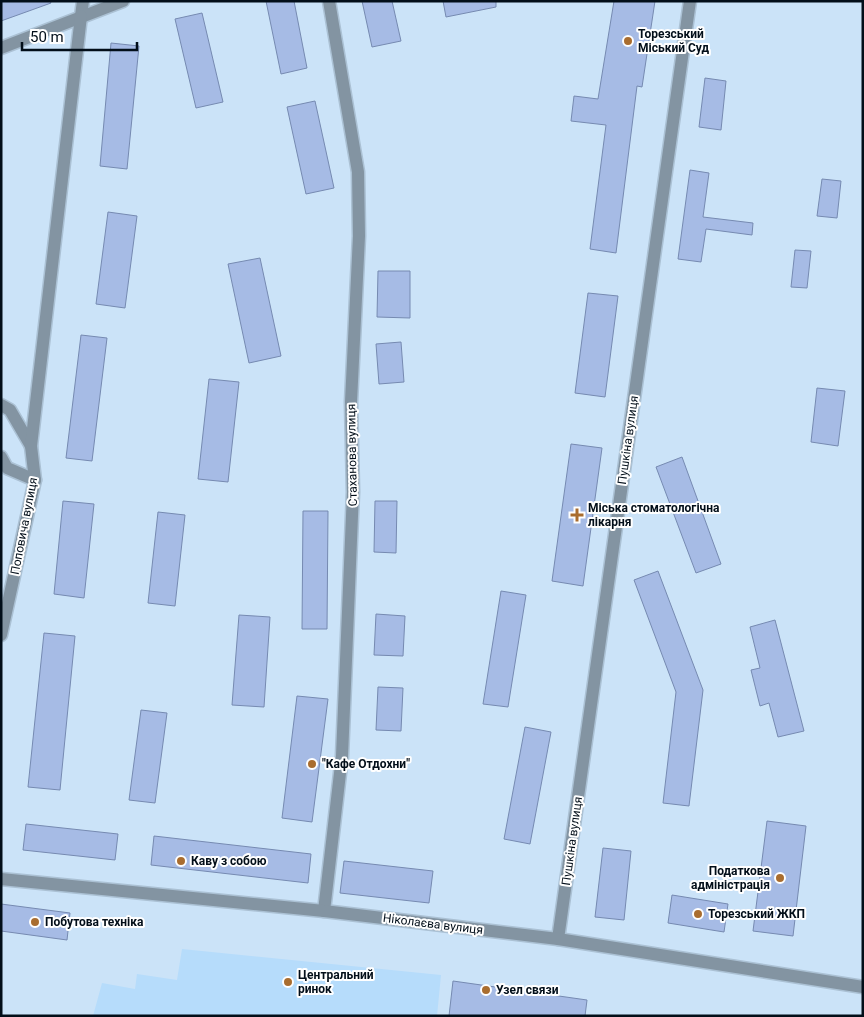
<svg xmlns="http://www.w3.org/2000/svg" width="864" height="1017" font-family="Roboto,sans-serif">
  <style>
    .built { fill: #b6dcfb }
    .building { fill: #a6bbe5; stroke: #768ab1 }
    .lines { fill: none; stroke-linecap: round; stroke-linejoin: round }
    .minor-casing { stroke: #abc1d4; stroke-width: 15 }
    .tertiary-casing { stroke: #abc1d4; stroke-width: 15 }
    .minor { stroke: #8394a2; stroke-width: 12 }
    .tertiary { stroke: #8394a2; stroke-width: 12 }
    .poi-dot { fill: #a96d2f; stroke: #fff; stroke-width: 2 }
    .labels { text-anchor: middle; stroke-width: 4; stroke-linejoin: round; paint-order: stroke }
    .poi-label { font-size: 12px; font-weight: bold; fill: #020e19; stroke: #fff; text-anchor: start }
    .street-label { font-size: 12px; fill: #020e19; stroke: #fff }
  </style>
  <rect width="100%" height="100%" fill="#cbe3f8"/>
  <!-- built -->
  <polygon class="built" points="182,949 441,975 437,1016 93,1016 102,983 135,989 137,974 177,980"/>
  <!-- building -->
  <g class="building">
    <polygon points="1,1 50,1 51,3 1,21"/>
    <polygon points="266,1 294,1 307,68 281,74"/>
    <polygon points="362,1 392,1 401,41 372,47"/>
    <polygon points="443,1 496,1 496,7 446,17"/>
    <polygon points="614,1 655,1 642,87 637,86 616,253 590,249 606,125 571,121 574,96 598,99"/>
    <polygon points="202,13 223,102 196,108 175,19"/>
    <polygon points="111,43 139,46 127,169 100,166"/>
    <polygon points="705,78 726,81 721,130 699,127"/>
    <polygon points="315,101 334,188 306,194 287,107"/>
    <polygon points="690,170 709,173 703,217 753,223 752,235 706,229 701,262 678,259"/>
    <polygon points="822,179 841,181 837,218 817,216"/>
    <polygon points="108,212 137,216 125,308 96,304"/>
    <polygon points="795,250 811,251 807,288 791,287"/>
    <polygon points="260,258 281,356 249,363 228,264"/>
    <polygon points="378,271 410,271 410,318 377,317"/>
    <polygon points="588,293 618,296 605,397 575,393"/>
    <polygon points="81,335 107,338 92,461 66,458"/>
    <polygon points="401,342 404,382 379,384 376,344"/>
    <polygon points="209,379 239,382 228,482 198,479"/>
    <polygon points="817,388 845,391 838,446 811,442"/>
    <polygon points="571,444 602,448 583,586 552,581"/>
    <polygon points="682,457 721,564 696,573 656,467"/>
    <polygon points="63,501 94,504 84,598 54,594"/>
    <polygon points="375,501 397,501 396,553 374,552"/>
    <polygon points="303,511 328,511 327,629 302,629"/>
    <polygon points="158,512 185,515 175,606 148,603"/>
    <polygon points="658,571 703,690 689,806 663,803 676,692 634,580"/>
    <polygon points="501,591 526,595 508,707 483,704"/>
    <polygon points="376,614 405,616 403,656 374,655"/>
    <polygon points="239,615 270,617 264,707 232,705"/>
    <polygon points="775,620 804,731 778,737 769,703 760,706 751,670 760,668 750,627"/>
    <polygon points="44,633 75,636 60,790 28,787"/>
    <polygon points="378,687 403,688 401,731 376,730"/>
    <polygon points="297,696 328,699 312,822 282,818"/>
    <polygon points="141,710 167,713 155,803 129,800"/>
    <polygon points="525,727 551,732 530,844 504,839"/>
    <polygon points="767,821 806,826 793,936 753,931"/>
    <polygon points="26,824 118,834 115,860 23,850"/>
    <polygon points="154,836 311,854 308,883 151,865"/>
    <polygon points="603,848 631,851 624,920 595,917"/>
    <polygon points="344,861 433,871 429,903 340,893"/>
    <polygon points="672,895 728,904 724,932 668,923"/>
    <polygon points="1,904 70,913 67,940 1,931"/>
    <polygon points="453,981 587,1000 585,1016 449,1016"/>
  </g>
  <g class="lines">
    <defs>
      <g id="minor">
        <polyline points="81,16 83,1"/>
        <polyline points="1,457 7,468 35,480"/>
        <polyline points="324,911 342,756 353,492 351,402 359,236 358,172 329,1"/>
        <polyline points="558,939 690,1"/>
      </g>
      <g id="tertiary">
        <polyline points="1,48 123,1"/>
        <polyline points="1,405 10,410 31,446"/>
        <polyline points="1,635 35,480 31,446 81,16"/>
        <polyline points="1,879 324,911 558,939 863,987"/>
      </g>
    </defs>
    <!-- minor casing -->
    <use href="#minor" class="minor-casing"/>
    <!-- tertiary casing -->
    <use href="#tertiary" class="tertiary-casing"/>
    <!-- minor -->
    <use href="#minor" class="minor"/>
    <!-- tertiary -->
    <use href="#tertiary" class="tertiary"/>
  </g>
  <!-- markers -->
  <g class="poi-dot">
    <circle cx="628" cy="41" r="5"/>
    <path d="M574.5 507.5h5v5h5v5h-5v5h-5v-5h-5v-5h5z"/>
    <circle cx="312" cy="764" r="5"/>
    <circle cx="181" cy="861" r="5"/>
    <circle cx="780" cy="878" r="5"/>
    <circle cx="698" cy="914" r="5"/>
    <circle cx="35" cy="922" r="5"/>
    <circle cx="288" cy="982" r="5"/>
    <circle cx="486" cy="990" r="5"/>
  </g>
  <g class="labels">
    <!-- poi labels -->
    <g class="poi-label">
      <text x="638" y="38">Торезський<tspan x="638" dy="14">Міський Суд</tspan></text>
      <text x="588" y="512">Міська стоматологічна<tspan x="588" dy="14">лікарня</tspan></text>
      <text x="322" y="768">"Кафе Отдохни"</text>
      <text x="191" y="865">Каву з собою</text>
      <text x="770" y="875" text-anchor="end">Податкова<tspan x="770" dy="14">адміністрація</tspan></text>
      <text x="708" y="918">Торезський ЖКП</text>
      <text x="45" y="926">Побутова техніка</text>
      <text x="298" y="979">Центральний<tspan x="298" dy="14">ринок</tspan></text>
      <text x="496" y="994">Узел связи</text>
    </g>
    <!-- street labels -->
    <g class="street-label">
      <text transform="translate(628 440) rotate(-82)" y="4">Пушкіна вулиця</text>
      <text transform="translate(352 455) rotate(-91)" y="4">Стаханова вулиця</text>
      <text transform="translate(24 526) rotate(-79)" y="4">Поповича вулиця</text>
      <text transform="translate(572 841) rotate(-82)" y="4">Пушкіна вулиця</text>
      <text transform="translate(433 924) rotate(7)" y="4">Ніколаєва вулиця</text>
    </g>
  </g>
  <!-- border -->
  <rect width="864" height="1017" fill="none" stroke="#020e19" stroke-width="5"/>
  <!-- scale -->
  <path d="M22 42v8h115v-8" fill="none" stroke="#020e19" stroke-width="2.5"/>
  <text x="30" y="42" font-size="15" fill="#020e19" stroke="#ffffff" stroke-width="4" paint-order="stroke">50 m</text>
</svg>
